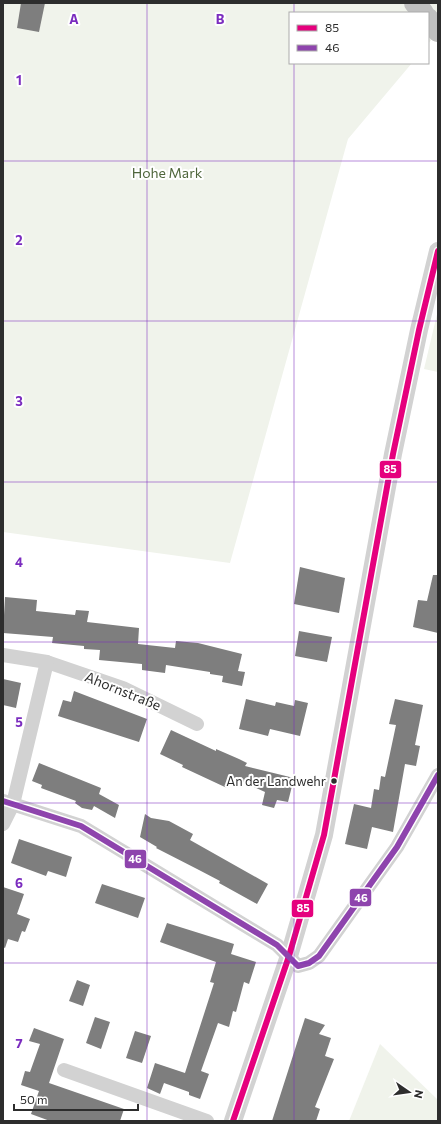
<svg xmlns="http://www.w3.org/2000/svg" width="441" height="1124" font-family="Commissioner,sans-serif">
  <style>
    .green { fill: #f0f3eb }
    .building { fill: #7e7e7e }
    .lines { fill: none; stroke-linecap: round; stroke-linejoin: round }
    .minor { stroke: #d2d2d2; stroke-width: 14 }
    .tertiary { stroke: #d2d2d2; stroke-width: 18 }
    .motorway { stroke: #bfbfbf; stroke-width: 22 }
    .bus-1-casing { stroke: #fff; stroke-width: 9 }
    .bus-2-casing { stroke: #fff; stroke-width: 9 }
    .bus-1 { stroke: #e5007d; stroke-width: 6 }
    .bus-2 { stroke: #8e44ad; stroke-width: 6 }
    .grid { fill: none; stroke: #7b2cbf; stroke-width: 1; stroke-opacity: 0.55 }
    .bus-dot { fill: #2d2d2d; stroke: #fff; stroke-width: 1.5 }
    .labels { text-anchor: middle; stroke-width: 4; stroke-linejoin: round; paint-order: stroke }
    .bus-label { font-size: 13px; fill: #2d2d2d; stroke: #fff; text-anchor: end }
    .park-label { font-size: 14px; fill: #4f663c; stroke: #fff }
    .street-label { font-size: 14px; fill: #2d2d2d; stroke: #fff }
    .grid-label { font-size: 13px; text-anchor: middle; font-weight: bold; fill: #7b2cbf; stroke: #fff; stroke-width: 4; stroke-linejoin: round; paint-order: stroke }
    .line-badge { stroke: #fff; stroke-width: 1.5 }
    .badge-label { font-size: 11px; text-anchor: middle; font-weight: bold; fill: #fff }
  </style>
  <rect width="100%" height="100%" fill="#fff"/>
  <!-- green -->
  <g class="green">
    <polygon points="3,3 438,3 438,32 428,44 428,13 290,13 290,63 412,63 348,139 230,563 3,532"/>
    <polygon points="438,310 438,372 424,369"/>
    <polygon points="380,1044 438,1100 438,1121 349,1121"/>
  </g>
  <!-- building -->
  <g class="building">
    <polygon points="21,3 45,3 39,32 17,28"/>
    <polygon points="300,567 345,578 339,613 294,604"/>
    <polygon points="433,575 438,575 438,633 413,627 418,600 427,601"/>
    <polygon points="5,597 37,600 36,611 75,615 76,610 89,611 87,622 139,628 138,644 175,648 176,641 198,643 242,654 238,671 245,672 242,686 222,682 223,676 210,674 210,672 166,665 165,673 142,670 142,664 99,660 100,650 84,649 84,646 52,643 53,637 3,633"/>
    <polygon points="299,631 332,637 327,662 295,656"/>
    <polygon points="3,679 21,683 16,708 3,705"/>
    <polygon points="74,691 147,719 139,742 58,716 63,700 71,702"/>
    <polygon points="246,699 275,706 276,702 294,706 295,700 308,703 300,736 270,729 268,736 239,729"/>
    <polygon points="395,699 423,705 415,745 420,746 416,766 405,764 393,832 372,827 367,849 345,844 354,804 371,808 374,789 379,790 381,776 385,777 396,725 389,724"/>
    <polygon points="171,730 216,751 216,749 239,759 247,763 245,766 294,778 288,802 277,800 274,808 262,805 265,792 232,777 227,788 182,767 183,765 160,754"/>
    <polygon points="39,763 101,788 99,794 119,805 115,818 94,806 92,810 82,808 75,803 76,801 41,788 42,785 32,781"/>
    <polygon points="145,814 151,818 169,821 193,834 190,840 268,884 257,904 219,883 220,881 199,870 156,848 157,847 140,837"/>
    <polygon points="19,839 72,857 66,877 48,871 46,876 11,863"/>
    <polygon points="102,884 145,898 138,918 95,903"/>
    <polygon points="3,887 24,894 17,914 30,919 25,932 22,931 18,942 8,939 5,948 3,947"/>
    <polygon points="167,923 234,944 231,954 256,962 249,984 244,982 236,1012 233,1011 229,1027 218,1023 201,1071 209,1074 200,1099 189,1095 189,1092 164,1083 160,1094 147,1088 155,1063 185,1073 214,983 210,982 216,962 160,942"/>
    <polygon points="77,980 90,985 83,1006 69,1001"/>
    <polygon points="95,1017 110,1022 101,1049 86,1043"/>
    <polygon points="305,1018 325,1025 319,1034 331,1038 325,1056 334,1059 315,1107 320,1109 316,1121 272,1121"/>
    <polygon points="34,1028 64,1039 49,1083 124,1109 120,1121 50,1121 31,1114 39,1091 21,1085 25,1071 30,1072 40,1044 29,1041"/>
    <polygon points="135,1031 151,1036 142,1063 126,1058"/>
  </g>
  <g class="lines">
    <!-- minor -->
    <g class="minor">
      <polyline points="3,655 47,662 123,688 197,724"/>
      <polyline points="3,801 81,826 277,945 298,966 309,963 319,956 397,847 438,775"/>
      <polyline points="3,824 13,804 47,662"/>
      <polyline points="64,1070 207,1121"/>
    </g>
    <!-- tertiary -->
    <polyline class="tertiary" points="233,1121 289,956 324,835 393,454 419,330 438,251"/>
    <!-- motorway -->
    <g class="motorway">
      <polyline points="415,3 423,13"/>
      <polyline points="428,19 438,31"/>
    </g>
    <defs>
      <polyline id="bus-1" points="233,1121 289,956 324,835 393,454 419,330 438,251"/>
      <polyline id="bus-2" points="3,801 81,826 277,945 298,966 309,963 319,956 397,847 438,775"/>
    </defs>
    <!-- bus-1 casing -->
    <use href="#bus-1" class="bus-1-casing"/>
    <!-- bus-2 casing -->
    <use href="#bus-2" class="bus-2-casing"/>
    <!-- bus-1 -->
    <use href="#bus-1" class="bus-1"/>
    <!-- bus-2 -->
    <use href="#bus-2" class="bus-2"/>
  </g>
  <!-- grid -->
  <path class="grid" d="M147 3V1121M294 3V13M294 63V1121M3 161H438M3 321H438M3 482H438M3 642H438M3 803H438M3 963H438"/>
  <!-- markers -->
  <circle class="bus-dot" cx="334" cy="781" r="3.5"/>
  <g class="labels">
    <!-- bus labels -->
    <g class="bus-label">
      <text x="326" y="786">An der Landwehr</text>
    </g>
    <!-- park labels -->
    <g class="park-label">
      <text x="167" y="178">Hohe Mark</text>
    </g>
    <!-- street labels -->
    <g class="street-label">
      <text transform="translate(123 691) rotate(22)" y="5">Ahornstraße</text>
    </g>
  </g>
  <g class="grid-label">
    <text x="74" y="24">A</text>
    <text x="220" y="24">B</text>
    <text x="19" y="85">1</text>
    <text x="19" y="245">2</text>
    <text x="19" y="406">3</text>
    <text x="19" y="567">4</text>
    <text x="19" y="727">5</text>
    <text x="19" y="888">6</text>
    <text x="19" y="1048">7</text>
  </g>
  <g class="line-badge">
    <rect x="379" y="460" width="23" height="19" rx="4" fill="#e5007d"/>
    <rect x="124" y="849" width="23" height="20" rx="4" fill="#8e44ad"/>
    <rect x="349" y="888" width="23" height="19" rx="4" fill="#8e44ad"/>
    <rect x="291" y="899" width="23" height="19" rx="4" fill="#e5007d"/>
  </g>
  <g class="badge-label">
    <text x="390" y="473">85</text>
    <text x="135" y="863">46</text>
    <text x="361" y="902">46</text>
    <text x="303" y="912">85</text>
  </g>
  <!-- border -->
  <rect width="441" height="1124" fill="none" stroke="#2d2d2d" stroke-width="8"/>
  <!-- legend -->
  <rect x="289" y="12" width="140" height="52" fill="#ffffff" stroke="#ababab"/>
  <rect x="297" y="25" width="20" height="6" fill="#e5007d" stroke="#ababab"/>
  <text x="325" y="32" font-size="12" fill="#2d2d2d">85</text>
  <rect x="297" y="45" width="20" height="6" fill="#8e44ad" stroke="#ababab"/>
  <text x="325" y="52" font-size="12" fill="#2d2d2d">46</text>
  <!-- north arrow -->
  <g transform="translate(409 1092) rotate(103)" stroke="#ffffff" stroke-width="3" paint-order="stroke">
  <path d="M0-3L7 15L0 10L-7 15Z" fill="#2d2d2d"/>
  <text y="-6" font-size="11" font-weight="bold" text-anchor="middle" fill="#2d2d2d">N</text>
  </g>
  <!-- scale -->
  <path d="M14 1104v6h124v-6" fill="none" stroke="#2d2d2d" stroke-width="2"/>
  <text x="20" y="1104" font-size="12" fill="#2d2d2d" stroke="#ffffff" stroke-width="3" paint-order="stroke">50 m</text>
</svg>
